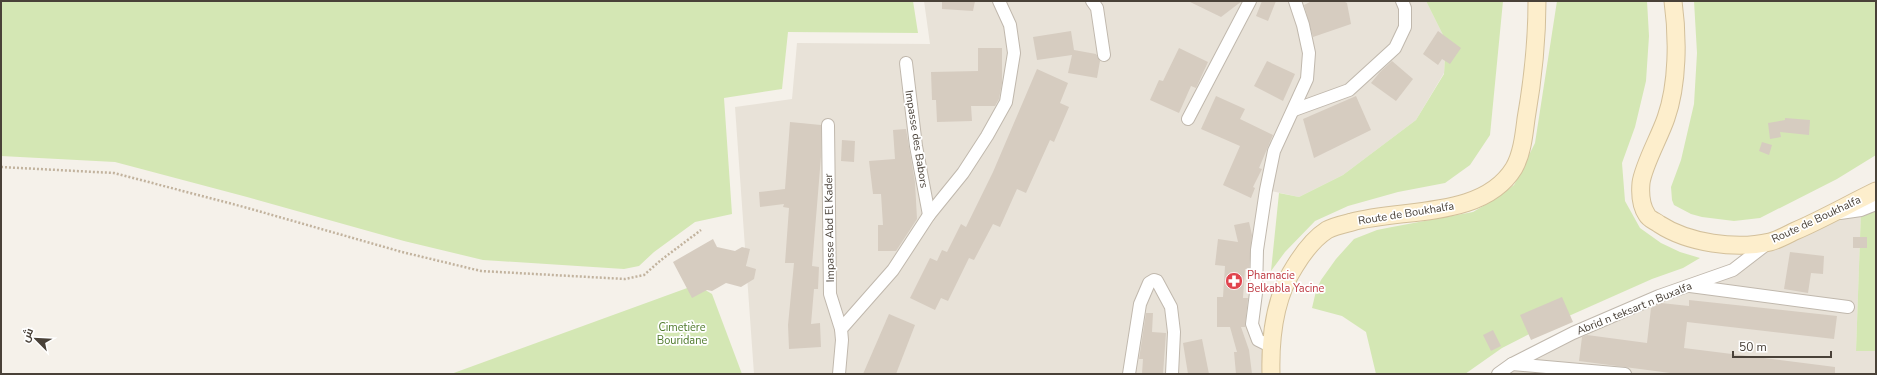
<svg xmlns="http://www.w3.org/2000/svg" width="1877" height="375" font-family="'Nunito Sans',Cairo,sans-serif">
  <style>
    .residential { fill: #e8e2d8 }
    .green { fill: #d4e7b4 }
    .building { fill: #d6ccc0 }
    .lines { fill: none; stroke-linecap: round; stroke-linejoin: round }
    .street-casing { stroke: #c0b8ad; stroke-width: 14 }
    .secondary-casing { stroke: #d3c09b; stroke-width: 19 }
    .path { stroke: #c2b39e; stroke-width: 2.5; stroke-dasharray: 2 2; stroke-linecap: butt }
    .street { stroke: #fff; stroke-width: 12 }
    .secondary { stroke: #fdeecc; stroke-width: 17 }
    .labels { text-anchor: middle; stroke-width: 3.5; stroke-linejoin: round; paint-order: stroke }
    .street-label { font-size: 11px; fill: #494138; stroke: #fff }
    .health-label { font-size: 11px; fill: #be3a42; stroke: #fff; text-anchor: start }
    .park-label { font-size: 11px; fill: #4f7a2c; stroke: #fff }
  </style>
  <rect width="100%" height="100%" fill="#f5f1ea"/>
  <!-- residential -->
  <g class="residential">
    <polygon points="924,1 1426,1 1446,41 1444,73 1416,120 1343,175 1299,197 1266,190 1252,324 1272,347 1271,374 754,374 735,107 792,99 797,43 930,44"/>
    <polygon points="1861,210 1856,351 1876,351 1876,374 1498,374 1512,364 1733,270 1770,242"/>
  </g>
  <!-- green -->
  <g class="green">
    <polygon points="1,1 913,1 918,33 788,32 782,89 724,98 732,214 695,222 654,252 639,266 624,269 483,260 404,241 247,197 115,162 1,156"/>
    <polygon points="1426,1 1503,1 1490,135 1470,165 1445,183 1398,192 1348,206 1315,221 1285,252 1271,271 1279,193 1299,197 1343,175 1416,120 1444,74 1446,41"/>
    <polygon points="1557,1 1647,1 1649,36 1646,81 1635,127 1622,163 1625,201 1640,228 1661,243 1680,252 1700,258 1683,268 1652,279 1535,331 1502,348 1465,374 1376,374 1366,332 1342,316 1312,308 1316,291 1321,280 1336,259 1354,239 1377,230 1392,227 1473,212 1495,199 1514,185 1535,143"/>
    <polygon points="1694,1 1876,1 1876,155 1837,179 1760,218 1734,221 1702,217 1691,214 1674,205 1672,200 1671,187 1681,160 1694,104 1697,53"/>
    <polygon points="1876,204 1876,351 1856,351 1861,210"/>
    <polygon points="690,287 702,288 712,294 742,374 451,374"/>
  </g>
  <!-- building -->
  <g class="building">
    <polygon points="942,1 975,1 973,11 942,9"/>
    <polygon points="1188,1 1242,1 1221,17"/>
    <polygon points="1262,1 1276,1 1268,21 1256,16"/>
    <polygon points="1312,1 1343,1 1347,3 1351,24 1313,37 1304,5"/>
    <polygon points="1071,31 1074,50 1096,54 1100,61 1097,78 1068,73 1072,55 1037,60 1033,37"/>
    <polygon points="1438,31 1461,48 1450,64 1442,59 1438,65 1423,54"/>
    <polygon points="978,48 1002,48 1002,83 999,99 995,106 971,106 972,121 937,122 936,100 932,100 931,72 978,71"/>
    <polygon points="1179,48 1208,62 1196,88 1191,86 1179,113 1150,100 1159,80 1163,81"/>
    <polygon points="1267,61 1295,74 1283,101 1254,86"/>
    <polygon points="1392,61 1413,79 1396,101 1371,83 1380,72"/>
    <polygon points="1037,69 1068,83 1060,103 1069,107 1054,142 1050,140 1026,193 1017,189 1000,227 993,224 974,260 969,258 948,301 941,298 935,310 910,298 930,258 937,261 942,250 947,252 961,224 966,227 993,172"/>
    <polygon points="1216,96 1245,109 1240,119 1273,135 1259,168 1262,169 1253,187 1255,188 1251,198 1223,185 1240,146 1201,129"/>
    <polygon points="1356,96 1371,130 1314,158 1303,119"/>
    <polygon points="1785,118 1810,120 1809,135 1780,132 1781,137 1770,139 1768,123 1785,120"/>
    <polygon points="790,122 821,125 821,157 812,266 819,267 818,289 814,289 811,324 820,323 821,347 789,349 788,325 794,263 785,263 789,208 783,207 784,204 760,207 759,192 785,189"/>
    <polygon points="906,129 915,182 917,219 896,251 878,251 878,225 883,225 881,194 873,194 869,161 895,159 893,130"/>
    <polygon points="842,140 855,141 854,162 841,161"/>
    <polygon points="1762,142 1772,145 1769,155 1759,151"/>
    <polygon points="1249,222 1252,235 1249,270 1245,269 1243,298 1248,298 1245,327 1241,327 1249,350 1252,374 1236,374 1234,352 1237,352 1230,327 1217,327 1217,297 1223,297 1225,266 1215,265 1218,239 1238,242 1234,225"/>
    <rect x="1853" y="237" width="14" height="11"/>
    <polygon points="713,239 717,247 735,251 742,247 750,249 746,266 756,269 754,279 741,287 726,283 712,291 707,290 692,298 673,262"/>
    <polygon points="1790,252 1824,256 1823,274 1811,273 1808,293 1784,289"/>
    <polygon points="1562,297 1573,322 1531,340 1520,315"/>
    <polygon points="1689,300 1837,316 1834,339 1687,322 1684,348 1835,367 1835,374 1678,374 1579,361 1582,337 1587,335 1647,343 1651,308 1661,303 1689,306"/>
    <polygon points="1146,313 1153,313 1152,332 1166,333 1163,374 1142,374 1143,359 1139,359"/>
    <polygon points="889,314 915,325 896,374 863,374"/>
    <polygon points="1493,330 1501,346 1491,351 1483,335"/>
    <polygon points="1202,339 1209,374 1188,374 1183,343"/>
  </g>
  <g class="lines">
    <defs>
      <g id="street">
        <polyline points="1092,1 1097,8 1104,55"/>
        <polyline points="906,63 916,146 929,215"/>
        <polyline points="1294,110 1349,90 1395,48 1405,27 1405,8 1402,1"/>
        <polyline points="1188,119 1250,1"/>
        <polyline points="828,125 830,294 841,329"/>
        <polyline points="1840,213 1861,210 1876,204"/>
        <polyline points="1690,286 1848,307"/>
        <polyline points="1272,347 1258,340 1252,324 1256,293 1257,250 1266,190 1274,151 1307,79 1309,53 1303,25 1295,1"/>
        <polyline points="1512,364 1625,374"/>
        <polyline points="839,374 842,340 841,329 893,270 929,215 963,173 987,136 1006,102 1014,53 1010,25 999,1"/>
        <polyline points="1129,374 1140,304 1149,283 1154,280 1157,281 1171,307 1174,332 1172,374"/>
        <polyline points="1498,374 1512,364 1573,333 1659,296 1733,270 1768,243"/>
      </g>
      <g id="secondary">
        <path d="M1673 1C1678 37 1678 84 1666 118 1660 136 1643 166 1641 183 1640 194 1641 206 1647 215 1649 219 1655 221 1659 224 1688 243 1736 250 1770 242 1778 240 1787 235 1795 231 1823 219 1849 204 1876 191"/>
        <path d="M1271 374C1270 337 1274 298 1295 266 1303 253 1313 239 1327 230 1334 226 1344 224 1352 222 1403 208 1483 219 1514 168 1522 154 1524 135 1526 119 1533 79 1537 41 1537 1"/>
      </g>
    </defs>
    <!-- street casing -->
    <use href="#street" class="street-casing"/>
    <!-- secondary casing -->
    <use href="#secondary" class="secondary-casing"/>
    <!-- path -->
    <polyline class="path" points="1,167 114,173 244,207 402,252 481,271 625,279 644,275 661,260 701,230"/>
    <!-- street -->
    <use href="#street" class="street"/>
    <!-- secondary -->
    <use href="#secondary" class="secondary"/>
  </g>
  <!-- icons -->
  <defs>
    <symbol id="pharmacy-disc" viewBox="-11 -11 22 22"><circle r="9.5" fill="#e0444e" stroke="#fff"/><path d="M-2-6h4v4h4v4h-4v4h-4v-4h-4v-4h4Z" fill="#fff"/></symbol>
  </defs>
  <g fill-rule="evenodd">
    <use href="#pharmacy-disc" x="1224" y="271" width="20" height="20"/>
  </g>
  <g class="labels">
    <!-- street labels -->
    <g class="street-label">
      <text transform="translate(917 139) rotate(81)" y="4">Impasse des Babors</text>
      <text transform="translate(1406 213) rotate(-9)" y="4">Route de Boukhalfa</text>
      <text transform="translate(1816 219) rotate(-25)" y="4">Route de Boukhalfa</text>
      <text transform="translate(829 228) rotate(-91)" y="4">Impasse Abd El Kader</text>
      <text transform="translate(1634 308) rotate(-22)" y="4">Abrid n teksart n Buxalfa</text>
    </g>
    <!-- health labels -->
    <g class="health-label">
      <text x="1247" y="279">Phamacie<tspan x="1247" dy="13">Belkabla Yacine</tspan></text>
    </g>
    <!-- park labels -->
    <g class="park-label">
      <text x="682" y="331">Cimetière<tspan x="682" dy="13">Bouridane</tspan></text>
    </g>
  </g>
  <!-- border -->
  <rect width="1877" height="375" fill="none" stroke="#494138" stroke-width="4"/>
  <!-- north arrow -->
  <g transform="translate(36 339) rotate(294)" stroke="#ffffff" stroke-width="3" paint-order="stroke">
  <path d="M0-3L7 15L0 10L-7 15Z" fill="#494138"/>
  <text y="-6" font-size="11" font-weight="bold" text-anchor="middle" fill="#494138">ش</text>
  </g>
  <!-- scale -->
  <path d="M1733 351v6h98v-6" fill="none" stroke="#494138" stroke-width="2"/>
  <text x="1739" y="351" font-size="12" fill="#494138" stroke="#ffffff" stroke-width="3" paint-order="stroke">50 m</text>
</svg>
